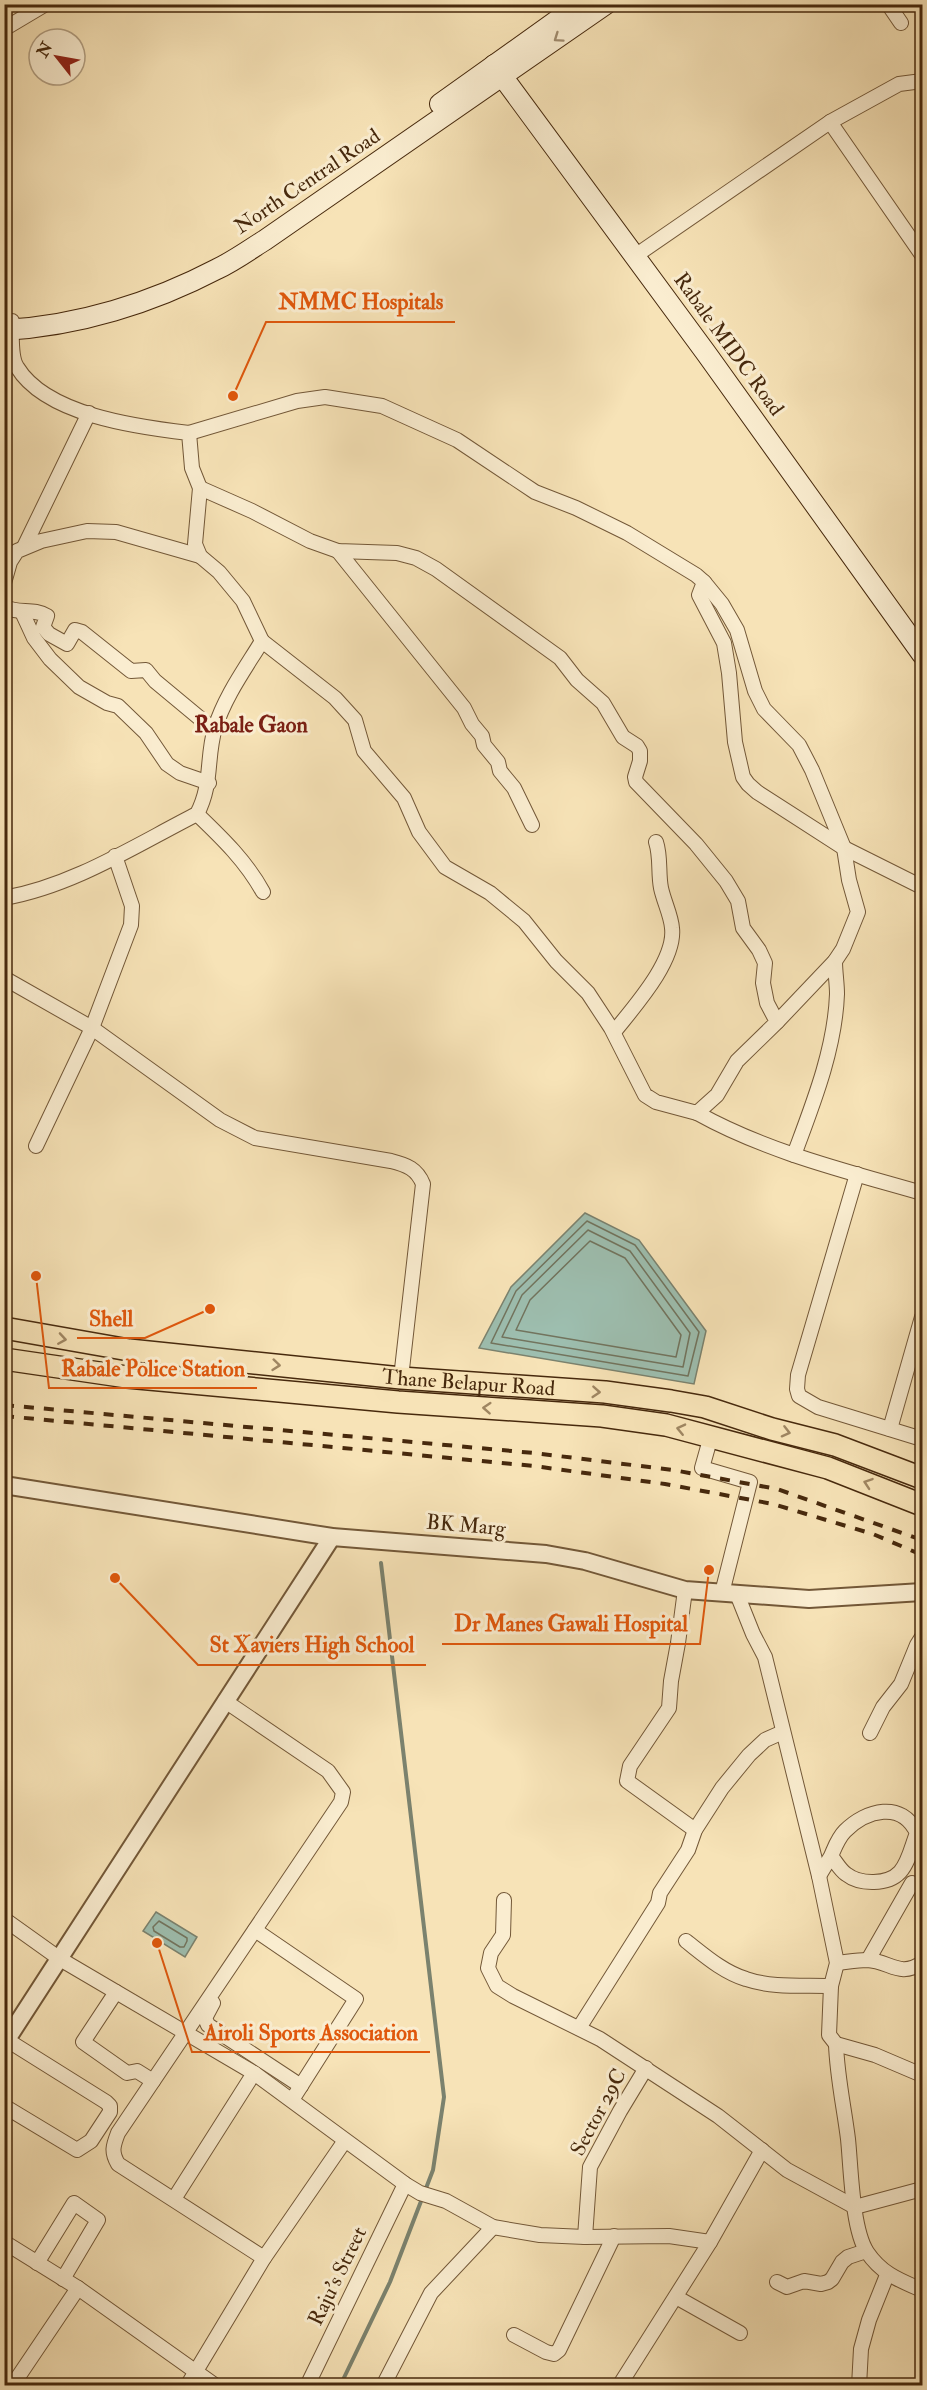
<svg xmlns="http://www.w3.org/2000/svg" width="927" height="2390" font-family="'IM FELL Double Pica',serif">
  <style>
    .water { fill: #9dbeaf; stroke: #7b826e; stroke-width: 1.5 }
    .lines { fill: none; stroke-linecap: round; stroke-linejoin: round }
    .shore { stroke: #72745e; stroke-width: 1.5 }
    .stream { stroke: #7b826e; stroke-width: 4 }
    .minor-casing { stroke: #735838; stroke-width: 16 }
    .tertiary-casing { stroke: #735838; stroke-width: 20 }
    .secondary-casing { stroke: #47290d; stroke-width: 22 }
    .primary-casing { stroke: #47290d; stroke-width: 24 }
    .minor { stroke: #faedd0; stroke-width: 14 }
    .tertiary { stroke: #faedd0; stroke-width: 16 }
    .secondary { stroke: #faedd0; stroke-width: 20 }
    .primary { stroke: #f7e3b7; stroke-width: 21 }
    .rail { stroke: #47290d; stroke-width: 4; stroke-dasharray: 10 10; stroke-linecap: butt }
    .oneway { stroke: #a08b6e }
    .oneway2 { stroke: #9f8662 }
    .labels { text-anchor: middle; stroke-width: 6; stroke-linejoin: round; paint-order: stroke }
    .street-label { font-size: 21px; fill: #47290d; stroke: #faedd0 }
    .neighbourhood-label { font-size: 22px; font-weight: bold; fill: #7a1f14; stroke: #faedd0 }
    .leader { fill: none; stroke: #e0570c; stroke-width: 2 }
    .callout-dot { fill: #e0570c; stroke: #faedd0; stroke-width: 2 }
    .callout-label { font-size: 22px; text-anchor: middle; font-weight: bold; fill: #e0570c; stroke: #faedd0; stroke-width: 6; stroke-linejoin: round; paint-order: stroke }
  </style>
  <rect width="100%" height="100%" fill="#f7e3b7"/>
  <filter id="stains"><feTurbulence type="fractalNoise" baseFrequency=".00333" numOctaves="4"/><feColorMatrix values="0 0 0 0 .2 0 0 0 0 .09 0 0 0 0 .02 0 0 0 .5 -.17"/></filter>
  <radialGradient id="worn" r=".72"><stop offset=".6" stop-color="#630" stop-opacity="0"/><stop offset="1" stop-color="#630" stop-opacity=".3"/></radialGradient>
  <!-- water -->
  <g class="water">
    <polygon points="585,1213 639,1240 706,1331 694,1384 479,1348 511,1287"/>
    <polygon points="156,1912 197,1937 185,1957 143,1931"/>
  </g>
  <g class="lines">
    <!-- shore -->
    <g class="shore">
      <polygon points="587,1221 635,1245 699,1332 688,1376 491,1343 516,1291"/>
      <polygon points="588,1230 630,1251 690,1333 683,1367 502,1337 522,1295"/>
      <polygon points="590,1241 625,1258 681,1335 676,1357 516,1330 530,1300"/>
      <polygon points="159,1921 187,1938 187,1941 184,1947 180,1947 154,1931 153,1927"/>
    </g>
    <!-- stream -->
    <polyline class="stream" points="340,2386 390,2282 433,2170 444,2097 381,1563"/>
    <defs>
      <g id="minor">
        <polyline points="888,4 901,23"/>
        <polyline points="4,29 46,4"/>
        <polyline points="830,122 922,255"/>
        <polyline points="635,256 830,122 899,84 922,81"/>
        <polyline points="189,433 297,401 325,397 382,406 457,440 535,492 576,508 627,533 696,575 704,582 699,595 724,643 729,673 735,742 743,777 748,784 757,792 844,848 922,887"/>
        <polyline points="200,488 252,511 310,541 338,551 397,553 416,558 436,569 560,658 577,680 603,703 623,737 637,746 640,751 640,761 635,777 636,782 696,844 726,881 738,901 743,928 759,950 765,963 763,983 767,1003 777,1022 737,1061 717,1095 697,1113 656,1102 645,1095 611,1028 588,993 556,961 524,921 490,893 445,867 419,832 404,798 364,751 355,720 335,698 262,641"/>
        <polyline points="24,547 89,413"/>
        <polyline points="338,551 464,708 472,724 482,736 484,745 498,762 500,771 514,788 532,825"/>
        <polyline points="704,582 722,604 737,630 755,691 764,709 799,745 812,770 844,848 849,880 858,912 843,949 835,961 777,1022"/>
        <polyline points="4,583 10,562 17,551 41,541 87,531 116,532 200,556"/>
        <path d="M4 606C17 615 33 607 47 616L43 627 49 634 67 644 75 630 82 632 131 671 146 670 155 681 214 730"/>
        <polyline points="22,612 34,638 50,659 79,687 107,703 118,706 146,733 167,764 180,773 209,783"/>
        <path d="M197 814C222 838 246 861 263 892"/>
        <path d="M4 898C73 886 136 845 197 814 213 783 206 758 215 728 225 696 245 669 262 641L243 601 219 572 200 556 195 544 200 488 192 468 189 433C137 427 46 415 17 367 10 357 12 334 12 321"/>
        <path d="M4 978 92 1028 220 1120 255 1138 391 1161C407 1165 417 1169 423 1184L401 1378"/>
        <path d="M614 1032C633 1008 676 961 672 928 671 915 664 902 661 888 658 873 661 857 656 842"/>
        <path d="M697 1113C767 1152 846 1171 922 1193"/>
        <polyline points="36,1146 92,1028 131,925 132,906 115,856"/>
        <path d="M794 1155C813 1104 835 1049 837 994 837 983 835 972 835 961"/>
        <polyline points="857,1174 798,1375 797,1389 799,1396 818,1407 922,1439"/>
        <polyline points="890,1429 922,1317"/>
        <polyline points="711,1436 702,1468 750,1482 722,1593"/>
        <polyline points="685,1590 678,1643 671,1681 669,1708 630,1766 627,1781 695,1830"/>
        <polyline points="737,1594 753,1634 765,1657 819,1876 837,1963 831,1986 829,2035 836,2044 875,2055 922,2075"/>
        <path d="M225 1701 328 1771 343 1792 341 1802 118 2133C113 2146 111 2152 118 2164L264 2258"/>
        <polyline points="870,1733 883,1707 901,1684 917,1645 922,1637"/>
        <path d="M819 1876 831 1856C836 1862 840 1870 846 1874 860 1885 888 1885 900 1872 909 1862 912 1845 917 1833 902 1800 866 1810 845 1831 838 1838 835 1847 831 1856"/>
        <polyline points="504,1900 503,1935 491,1953 488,1968 497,1986 513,1996 600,2039 718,2116 787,2170 855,2207 922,2189"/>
        <polyline points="4,1919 60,1959 254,2073 405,2184 420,2193 446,2201 493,2227 540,2235 585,2237 669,2236 710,2242"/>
        <polyline points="255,1930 356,1999 292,2100"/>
        <path d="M686 1941C704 1955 723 1972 746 1979 772 1988 803 1985 831 1986"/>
        <polyline points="868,1960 912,1883"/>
        <path d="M837 1963C847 1962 857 1960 867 1960 890 1961 899 1978 922 1963"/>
        <polyline points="116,1992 83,2042 127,2073 137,2071 153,2081"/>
        <polyline points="213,2003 205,2018 208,2025 301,2086"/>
        <polyline points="579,2028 658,1903 660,1893 688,1850 695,1830 722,1788 749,1755 765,1740 783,1732"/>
        <path d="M836 2044C837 2076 844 2107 848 2139 851 2168 852 2229 867 2252 882 2274 899 2280 922 2290"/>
        <polyline points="4,2106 77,2150 91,2141 110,2112 110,2106 106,2102 7,2040"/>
        <polyline points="174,2199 254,2073"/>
        <polyline points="585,2237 590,2167 620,2111 646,2068"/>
        <polyline points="4,2242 78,2288 216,2386"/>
        <polyline points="37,2263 74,2203 98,2220 63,2279"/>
        <polyline points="777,2282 787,2287 804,2281 821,2284 828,2282 832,2279 842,2262 848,2257 866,2251"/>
        <polyline points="676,2297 740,2333"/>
        <polyline points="514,2335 546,2352 554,2354 559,2350 614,2236"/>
        <polyline points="12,2386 78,2288"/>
        <polyline points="187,2386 264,2258 344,2142"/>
        <polyline points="307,2386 405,2184"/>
        <polyline points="383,2386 431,2293 493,2227"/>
        <polyline points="619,2386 710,2242 762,2150"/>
        <polyline points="859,2386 861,2349 869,2320 887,2275"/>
      </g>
      <g id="tertiary">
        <polyline points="4,1485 332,1537 546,1554 585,1561 685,1590 809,1599 922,1592"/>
        <polyline points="4,2044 332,1537"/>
      </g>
      <g id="secondary">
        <polyline points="494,65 706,353 922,654"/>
        <polyline points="440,104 580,4"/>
        <path d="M4 330C78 326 152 303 217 269 234 261 249 250 265 240L606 4"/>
      </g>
      <g id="primary">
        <path id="s1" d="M4 1328 129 1350 401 1378 605 1392 671 1401 705 1407 772 1429 835 1445 922 1478"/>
        <polyline points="4,1359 127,1377 398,1402 602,1416 666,1425 828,1468 922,1505"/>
      </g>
    </defs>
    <!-- minor casing -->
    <use href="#minor" class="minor-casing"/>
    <!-- tertiary casing -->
    <use href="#tertiary" class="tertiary-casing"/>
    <!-- secondary casing -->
    <use href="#secondary" class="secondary-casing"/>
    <!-- primary casing -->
    <use href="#primary" class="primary-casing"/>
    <!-- minor -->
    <use href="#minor" class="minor"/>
    <!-- tertiary -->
    <use href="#tertiary" class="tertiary"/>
    <!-- secondary -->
    <use href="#secondary" class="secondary"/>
    <!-- primary -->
    <use href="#primary" class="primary"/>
    <!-- rail -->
    <g class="rail">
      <polyline points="4,1405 534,1453 673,1470 777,1489 922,1540"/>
      <polyline points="4,1416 534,1466 665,1484 773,1504 873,1534 922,1555"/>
    </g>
  </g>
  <!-- one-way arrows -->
  <defs><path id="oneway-chevron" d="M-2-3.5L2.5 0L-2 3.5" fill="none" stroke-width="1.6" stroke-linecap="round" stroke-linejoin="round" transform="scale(1.5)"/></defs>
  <use class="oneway" href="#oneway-chevron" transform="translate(558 38) rotate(145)"/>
  <g class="oneway2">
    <use href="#oneway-chevron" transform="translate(62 1339) rotate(9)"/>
    <use href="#oneway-chevron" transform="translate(276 1365) rotate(6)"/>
    <use href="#oneway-chevron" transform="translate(596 1392) rotate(4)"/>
    <use href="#oneway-chevron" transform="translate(487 1408) rotate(-176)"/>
    <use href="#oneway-chevron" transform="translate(681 1429) rotate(-167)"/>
    <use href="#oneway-chevron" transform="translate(786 1432) rotate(14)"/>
    <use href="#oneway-chevron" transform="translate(868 1483) rotate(-161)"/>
  </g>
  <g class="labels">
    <!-- street labels -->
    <g class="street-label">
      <text transform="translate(307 181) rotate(-34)" y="7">North Central Road</text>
      <text transform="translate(729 344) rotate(54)" y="7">Rabale MIDC Road</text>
      <text dy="7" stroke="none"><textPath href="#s1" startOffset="468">Thane Belapur Road</textPath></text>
      <text transform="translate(466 1525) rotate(5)" y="7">BK Marg</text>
      <text transform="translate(598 2112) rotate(-62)" y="7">Sector 29C</text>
      <text transform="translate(337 2276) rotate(-64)" y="7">Raju's Street</text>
    </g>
    <!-- neighbourhood labels -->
    <g class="neighbourhood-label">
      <text x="251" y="732">Rabale Gaon</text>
    </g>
  </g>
  <!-- callouts -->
  <path class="leader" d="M233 396L266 322H455M210 1309L145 1338H77M36 1276L49 1388H257M709 1570L700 1644H442M115 1578L198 1665H426M157 1943L192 2052H430"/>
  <g class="callout-dot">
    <circle cx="233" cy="396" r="6"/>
    <circle cx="210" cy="1309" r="6"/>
    <circle cx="36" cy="1276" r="6"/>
    <circle cx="709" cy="1570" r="6"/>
    <circle cx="115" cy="1578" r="6"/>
    <circle cx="157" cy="1943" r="6"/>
  </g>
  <g class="callout-label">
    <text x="361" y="309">NMMC Hospitals</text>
    <text x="111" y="1326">Shell</text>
    <text x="153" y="1376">Rabale Police Station</text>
    <text x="571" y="1631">Dr Manes Gawali Hospital</text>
    <text x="312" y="1652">St Xaviers High School</text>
    <text x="311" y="2040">Airoli Sports Association</text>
  </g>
  <!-- margin -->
  <rect width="927" height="2390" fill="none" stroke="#f7e3b7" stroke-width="24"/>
  <rect x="6" y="6" width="915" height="2378" fill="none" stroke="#47290d" stroke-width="3"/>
  <rect x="12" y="12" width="903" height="2366" fill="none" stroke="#47290d" stroke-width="1.5"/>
  <!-- north arrow -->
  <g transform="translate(57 57) rotate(301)"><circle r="28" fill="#faedd0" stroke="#b29f82" stroke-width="1.5"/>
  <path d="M0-4.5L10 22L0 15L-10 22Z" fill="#8f2418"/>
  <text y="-9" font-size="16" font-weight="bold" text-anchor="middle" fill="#47290d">N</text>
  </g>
  <rect width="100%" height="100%" filter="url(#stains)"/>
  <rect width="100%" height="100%" fill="url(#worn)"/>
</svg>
